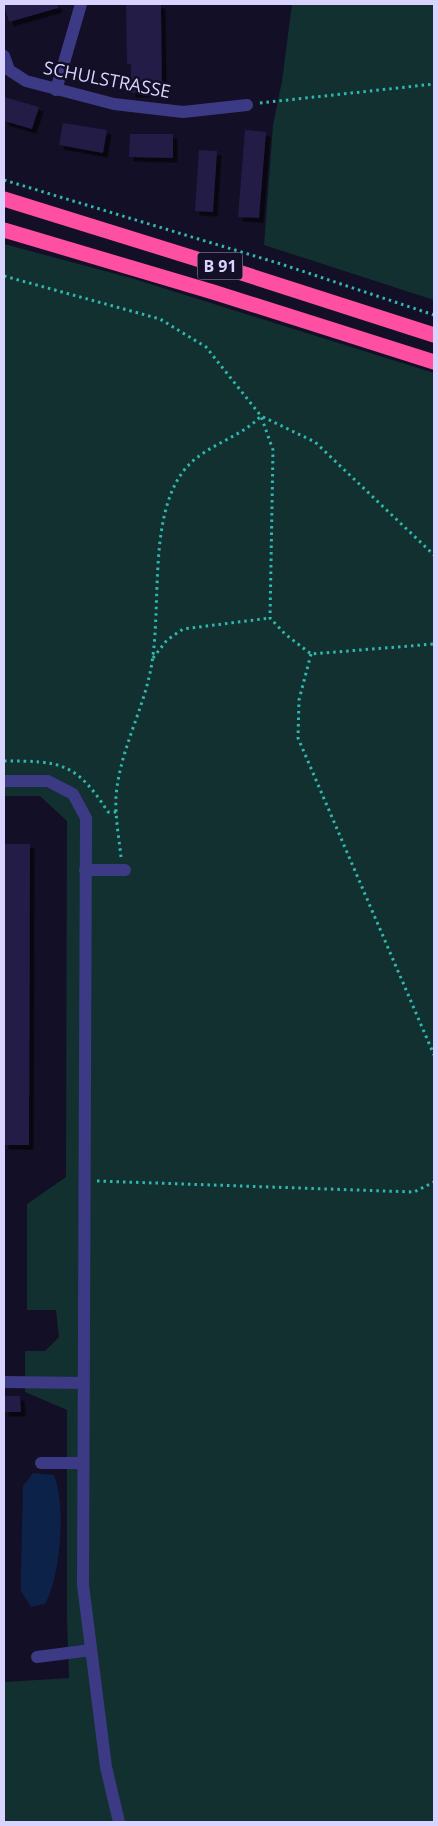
<svg xmlns="http://www.w3.org/2000/svg" width="438" height="1826" font-family="'Open Sans',sans-serif">
  <style>
    .green { fill: #12302f }
    .water { fill: #0c2248 }
    .building { fill: #241b47; filter: url(#shadow) }
    .lines { fill: none; stroke-linecap: round; stroke-linejoin: round }
    .path { stroke: #2fb8b0; stroke-width: 3; stroke-dasharray: 2.5 4; stroke-linecap: butt }
    .minor { stroke: #3d3a85; stroke-width: 12 }
    .highway { stroke: #ff4fa3; stroke-width: 15 }
    .labels { text-anchor: middle; stroke-width: 5; stroke-linejoin: round; paint-order: stroke }
    .shield { fill: #130f26; stroke: #9e99be; stroke-width: 1 }
    .shield-label { font-size: 16px; font-weight: bold; fill: #d9d4ff }
    .street-label { font-size: 18px; fill: #d9d4ff; stroke: #130f26 }
  </style>
  <defs>
    <filter id="shadow"><feDropShadow dx="4.5" dy="4.5" stdDeviation="0" flood-color="#0009"/></filter>
  </defs>
  <rect width="100%" height="100%" fill="#130f26"/>
  <!-- green -->
  <g class="green">
    <polygon points="292,4 434,4 434,300 264,245 273,125 282,81"/>
    <polygon points="4,244 131,278 434,373 434,1822 4,1822 4,1682 69,1678 67,1618 67,1410 25,1392 25,1351 45,1351 59,1337 56,1310 27,1310 27,1204 66,1177 67,821 40,796 4,796"/>
  </g>
  <!-- water -->
  <path class="water" d="M33 1473 54 1475C66 1505 61 1575 45 1604L31 1607 21 1591V1571L23 1486Z"/>
  <!-- building -->
  <g class="building">
    <polygon points="4,4 57,4 58,8 9,22"/>
    <polygon points="126,4 161,4 162,92 131,93 131,64 127,64"/>
    <polygon points="4,97 39,107 32,129 4,121"/>
    <polygon points="63,123 107,130 103,153 59,145"/>
    <polygon points="245,130 266,132 259,218 238,217"/>
    <polygon points="130,134 173,134 173,158 129,157"/>
    <polygon points="199,150 217,151 213,212 195,211"/>
    <polygon points="4,844 30,844 29,1145 4,1145"/>
    <polygon points="4,1396 20,1396 21,1412 4,1412"/>
  </g>
  <g class="lines">
    <!-- path -->
    <g class="path">
      <polyline points="260,103 434,84"/>
      <polyline points="4,180 281,264 434,315"/>
      <polyline points="4,276 160,319 206,347 261,416 273,450 270,618 285,634 311,654 434,644"/>
      <polyline points="311,654 299,700 298,738 434,1055"/>
      <polyline points="153,658 167,640 183,629 270,618"/>
      <path d="M4 761C60 761 76 762 108 812H117"/>
      <path d="M121 857C119 838 115 817 116 797 119 754 141 715 150 673 163 614 147 522 182 473 202 445 238 440 261 416L315 442 434 555"/>
      <polyline points="97,1181 414,1192 434,1182"/>
    </g>
    <!-- minor -->
    <g class="minor">
      <polyline points="4,56 9,70 26,81 114,104 183,112 247,105"/>
      <polyline points="56,90 81,4"/>
      <polyline points="4,781 48,781 73,794 86,818 83,1585 106,1767 119,1822"/>
      <polyline points="85,870 125,870"/>
      <polyline points="4,1382 83,1383"/>
      <polyline points="41,1463 83,1463"/>
      <polyline points="37,1657 91,1650"/>
    </g>
    <!-- highway -->
    <g class="highway">
      <polyline points="4,199 226,268 434,335"/>
      <polyline points="4,230 213,292 434,362"/>
    </g>
  </g>
  <g class="labels">
    <!-- shield labels -->
    <rect class="shield" x="197.5" y="252.5" width="45" height="27" rx="4"/>
    <g class="shield-label">
      <text x="220" y="272">B 91</text>
    </g>
    <!-- street labels -->
    <g class="street-label">
      <text transform="translate(107 80) rotate(11)" y="6">SCHULSTRASSE</text>
    </g>
  </g>
  <!-- border -->
  <rect width="438" height="1826" fill="none" stroke="#d9d4ff" stroke-width="10"/>
</svg>
